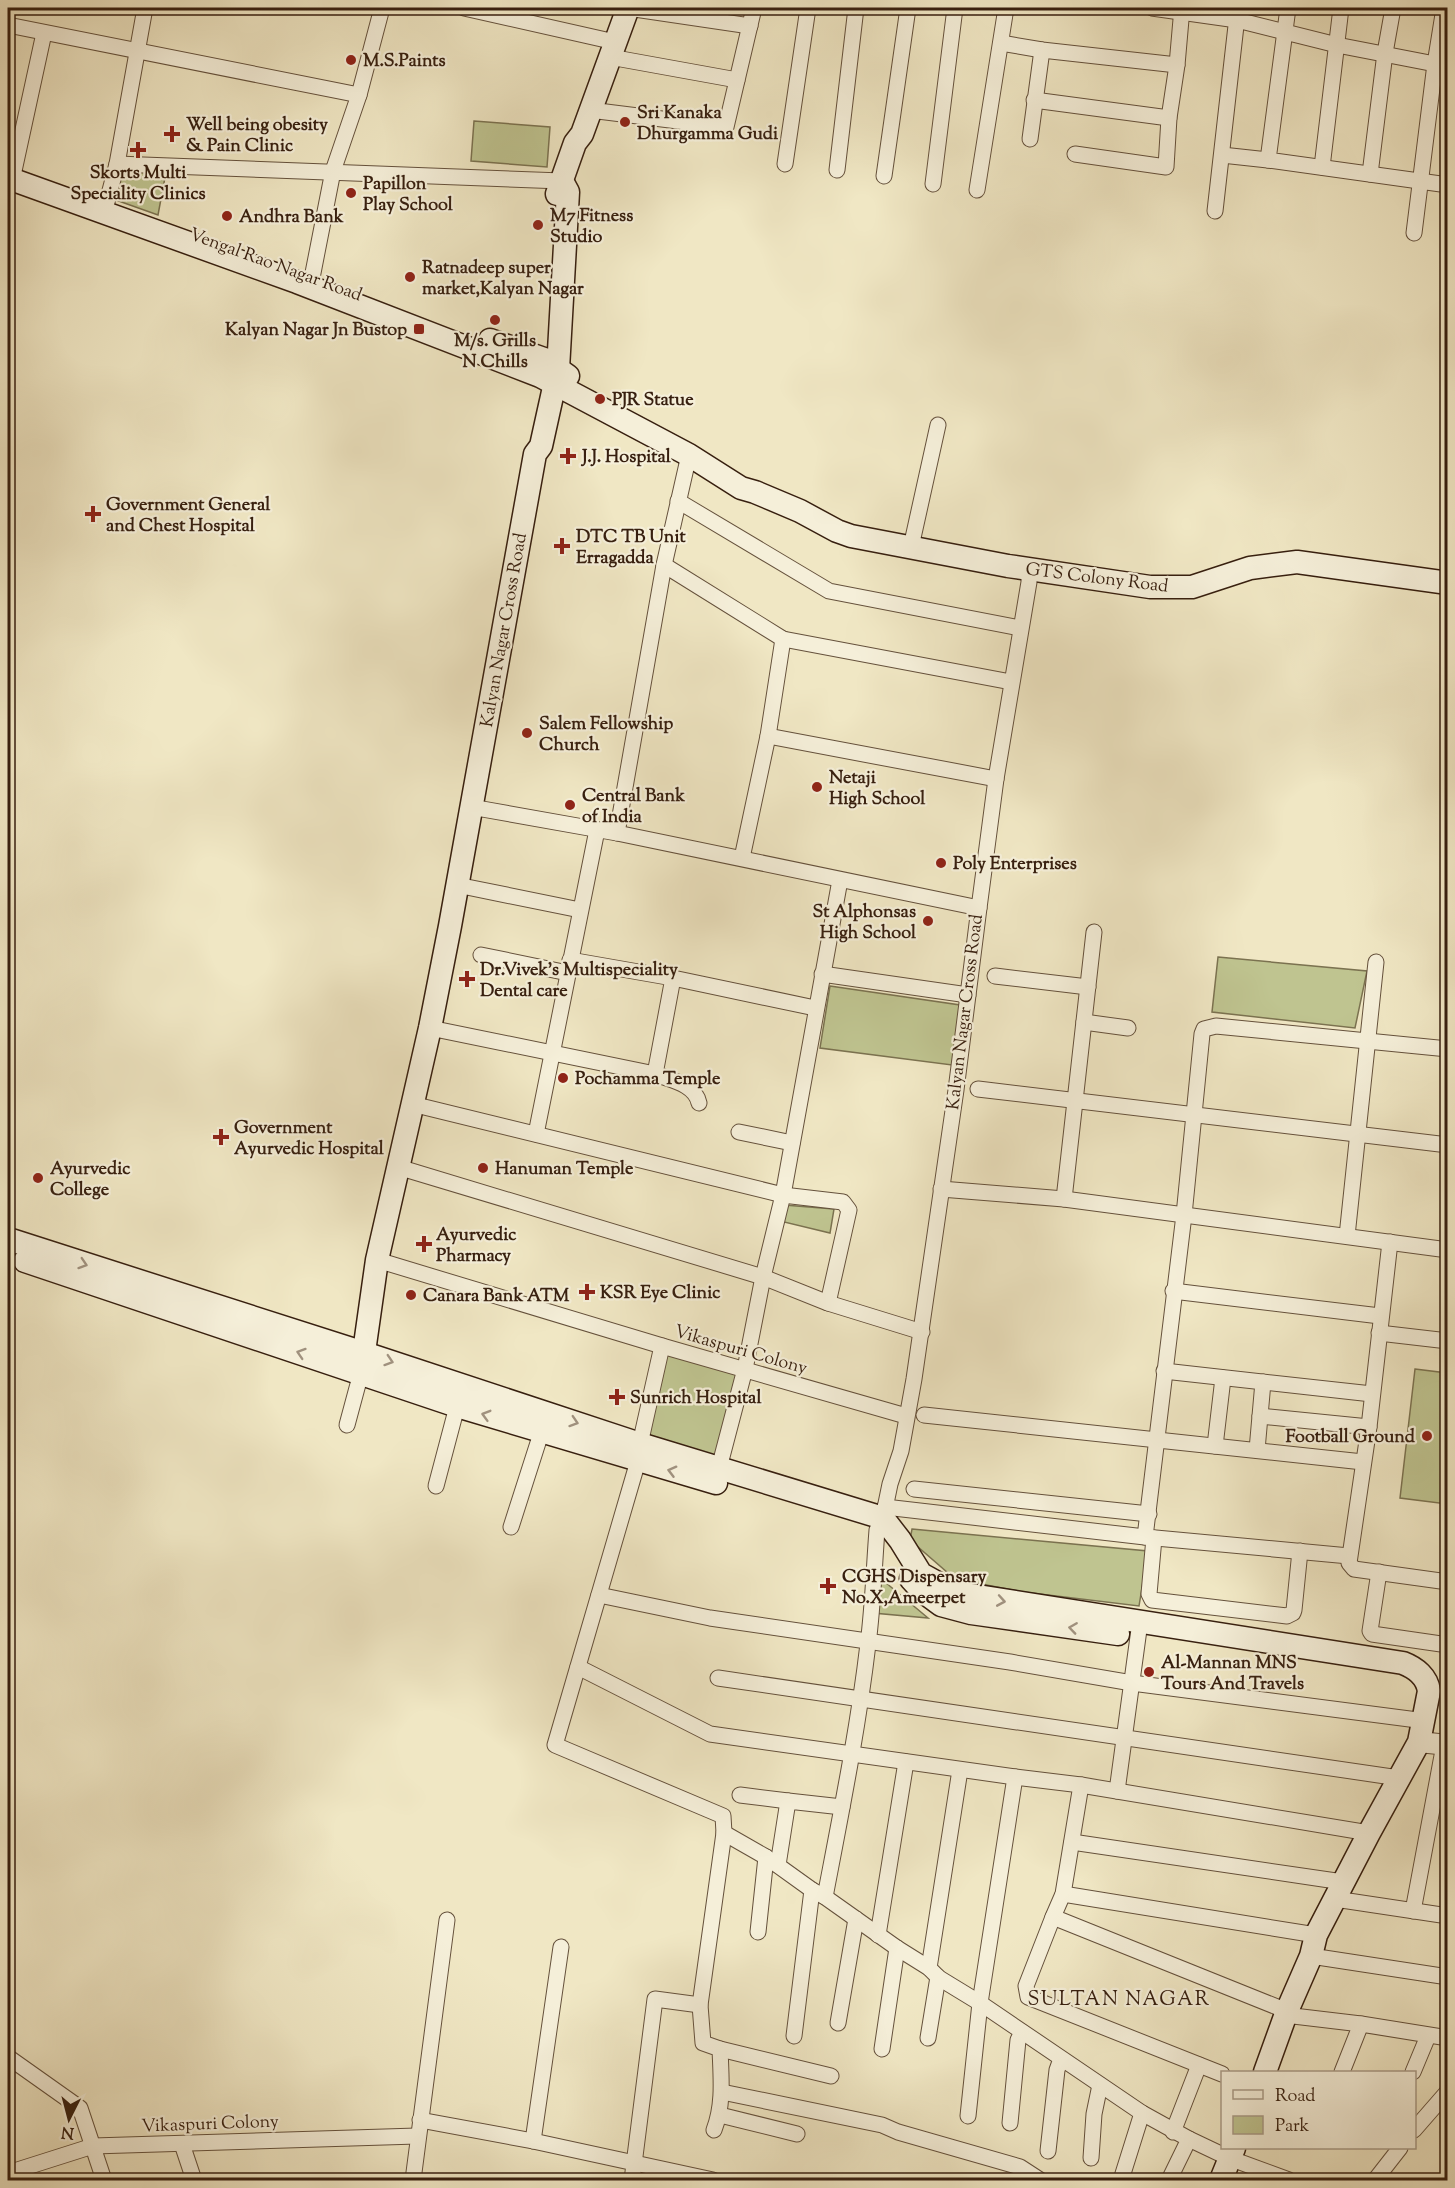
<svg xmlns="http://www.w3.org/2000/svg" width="1455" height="2188" font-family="'Sorts Mill Goudy',serif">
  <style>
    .green { fill: #bfc490; stroke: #7b7250; stroke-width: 1.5 }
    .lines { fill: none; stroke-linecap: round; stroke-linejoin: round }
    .minor-casing { stroke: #65513c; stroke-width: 17 }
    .tertiary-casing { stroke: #65513c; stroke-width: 22 }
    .secondary-casing { stroke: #371f0f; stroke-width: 25 }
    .minor { stroke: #f5efd9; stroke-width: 15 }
    .tertiary { stroke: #f5efd9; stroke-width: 20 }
    .secondary { stroke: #f5efd9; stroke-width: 22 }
    .oneway { stroke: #a0917e }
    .poi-dot { fill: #8f2418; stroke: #f5efd9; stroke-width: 2 }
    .labels { text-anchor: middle; stroke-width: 4.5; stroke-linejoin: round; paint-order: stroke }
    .poi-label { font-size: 18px; font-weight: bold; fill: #371f0f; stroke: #f5efd9; text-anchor: start }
    .street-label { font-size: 18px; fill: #371f0f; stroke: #f5efd9 }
    .neighbourhood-label { font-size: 20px; letter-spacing: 1.5px; fill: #371f0f; stroke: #f5efd9 }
  </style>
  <rect width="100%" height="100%" fill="#f0e7c4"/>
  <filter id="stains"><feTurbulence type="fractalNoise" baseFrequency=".00333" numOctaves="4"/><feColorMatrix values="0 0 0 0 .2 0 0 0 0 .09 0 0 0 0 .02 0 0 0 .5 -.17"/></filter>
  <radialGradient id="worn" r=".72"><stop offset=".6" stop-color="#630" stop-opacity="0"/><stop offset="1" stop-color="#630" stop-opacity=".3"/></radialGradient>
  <!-- green -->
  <g class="green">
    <polygon points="474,121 550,127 547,167 471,161"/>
    <polygon points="120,171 166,172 158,215 113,199"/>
    <polygon points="1218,957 1367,971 1355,1028 1212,1012"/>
    <polygon points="830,986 960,1005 952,1065 820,1048"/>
    <polygon points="784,1205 834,1209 830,1233 784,1222"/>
    <polygon points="663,1349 743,1371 718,1461 644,1437"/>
    <polygon points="1415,1369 1447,1373 1447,1504 1400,1498"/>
    <polygon points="912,1529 1148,1551 1139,1606 1023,1592 955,1579 910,1540"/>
    <polygon points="879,1577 928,1618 873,1613"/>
  </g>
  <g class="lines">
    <defs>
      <g id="minor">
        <polyline points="464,8 615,42"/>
        <polyline points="628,8 750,26"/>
        <polyline points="1152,8 1237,20 1337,45 1435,64 1448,69"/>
        <polyline points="1288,8 1268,160 1448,185"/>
        <polyline points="8,25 359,95"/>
        <polyline points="1001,43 1042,50 1177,65"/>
        <polyline points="610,57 737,80"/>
        <polyline points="1034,100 1169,118"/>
        <polyline points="590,110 726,127 754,8"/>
        <polyline points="1030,139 1042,50"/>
        <polyline points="1075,154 1166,167 1169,118 1177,65 1182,8"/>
        <polyline points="1222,155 1268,160"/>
        <polyline points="117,164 145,8"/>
        <polyline points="785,164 808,8"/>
        <polyline points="1322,167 1341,8"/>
        <polyline points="837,170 856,8"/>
        <polyline points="14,171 44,33"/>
        <polyline points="1370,174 1385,53 1393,8"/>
        <polyline points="884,176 908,8"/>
        <polyline points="933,184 955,8"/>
        <polyline points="977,190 1006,8"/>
        <polyline points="107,202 117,164 562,181"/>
        <polyline points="1215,211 1238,8"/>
        <polyline points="1414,233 1435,64 1444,8"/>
        <polyline points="312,278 333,171 359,95 382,8"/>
        <polyline points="678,501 829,591 1020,628"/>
        <polyline points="911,547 938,425"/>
        <polyline points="664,565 783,639 1011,682"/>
        <polyline points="768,736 996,779"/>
        <path d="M471 807 617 833 979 908 956 1090 914 1379 901 1451 890 1484 883 1518 877 1530C874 1568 873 1606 868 1644 858 1729 841 1813 825 1897"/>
        <polyline points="617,833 664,565 689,455"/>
        <polyline points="742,858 768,736 783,639"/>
        <polyline points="457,885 580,910"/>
        <polyline points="979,908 996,779 1029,582 1029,569"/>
        <polyline points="481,955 568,973"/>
        <polyline points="570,960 673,978 655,1074"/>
        <polyline points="822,974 968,995"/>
        <polyline points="995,976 1088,987"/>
        <polyline points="673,978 815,1008"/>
        <polyline points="1084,1022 1128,1028"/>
        <path d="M430 1028 655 1074C671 1080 695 1084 699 1103"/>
        <polyline points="978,1089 1448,1145"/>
        <polyline points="412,1104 783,1195 843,1202 849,1210 828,1303"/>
        <polyline points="739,1132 792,1143"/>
        <polyline points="536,1134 597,830"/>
        <polyline points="398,1167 763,1277 828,1303 922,1332"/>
        <polyline points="941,1189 1064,1199 1448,1250"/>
        <polyline points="1064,1199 1094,932"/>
        <polyline points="1347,1236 1376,962"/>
        <polyline points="1390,1242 1369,1427 1349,1563 1354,1569 1448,1582"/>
        <polyline points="377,1260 662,1346"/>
        <polyline points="1173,1291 1380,1316"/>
        <polyline points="1379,1333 1448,1341"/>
        <polyline points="1164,1371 1372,1394"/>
        <polyline points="924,1415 1363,1462"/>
        <polyline points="1260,1416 1369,1427"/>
        <polyline points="347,1425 361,1373"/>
        <polyline points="1215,1446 1223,1378"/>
        <polyline points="1257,1450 1263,1382"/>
        <polyline points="719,1468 745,1369 763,1277 783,1195 840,880"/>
        <polyline points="436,1486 459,1399"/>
        <polyline points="914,1489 1149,1514"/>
        <polyline points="885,1507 1145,1537"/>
        <polyline points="511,1527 544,1424"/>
        <polyline points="1154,1538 1149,1594 1152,1600 1287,1616 1293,1613 1294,1610 1300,1551"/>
        <polyline points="1349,1556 1145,1537 1184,1215 1202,1034 1204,1029 1216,1026 1448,1049"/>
        <polyline points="1379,1572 1370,1631 1372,1634 1448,1645"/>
        <polyline points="599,1595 710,1618 1010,1662 1132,1683 1425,1721"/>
        <polyline points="578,1667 710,1734 1015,1777 1081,1785 1369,1833"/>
        <polyline points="718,1678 1399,1778"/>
        <polyline points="1081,1785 1063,1894 1053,1917 1287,2011"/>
        <polyline points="1117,1791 1140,1622"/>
        <polyline points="740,1795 788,1801"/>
        <polyline points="724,1833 766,1857 812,1890 825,1897 897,1948 929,1968 939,1978 980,2003 1142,2113 1189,2139 1169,2180"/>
        <polyline points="1072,1842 1343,1882"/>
        <polyline points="778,1865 788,1801 842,1807"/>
        <polyline points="1063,1894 1316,1935"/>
        <polyline points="1335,1899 1448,1916"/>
        <polyline points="1413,1911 1444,1745"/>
        <polyline points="1053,1917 1026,1986 1028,1997 1222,2074"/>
        <polyline points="758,1932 766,1857"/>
        <polyline points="878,1935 906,1762"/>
        <polyline points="1311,1956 1448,1977"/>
        <polyline points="929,1968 960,1770"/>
        <polyline points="1285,2015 1361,2024 1448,2038"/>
        <polyline points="838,2023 856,1919"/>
        <polyline points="794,2036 812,1890"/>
        <polyline points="928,2038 938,1977"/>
        <polyline points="720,2049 831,2076"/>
        <polyline points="882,2049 897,1948"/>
        <polyline points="8,2057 80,2108 104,2180"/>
        <polyline points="1342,2072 1361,2024"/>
        <polyline points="1413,2072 1428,2036"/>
        <polyline points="722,2092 882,2125 898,2132 1020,2167 1040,2180"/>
        <polyline points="720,2115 797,2134"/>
        <polyline points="968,2116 980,2003 1015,1777"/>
        <polyline points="420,2120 533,2141 713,2180"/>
        <polyline points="1010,2123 1018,2040 1022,2032"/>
        <path d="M714 2130C724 2104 721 2077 720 2049L703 2043 700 2005 724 1833 723 1816 555 1745 638 1461 640 1444 662 1346 906 1416"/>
        <polyline points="1414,2130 1448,2091"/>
        <polyline points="1173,2132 1199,2065"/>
        <polyline points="1189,2139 1229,2158 1289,2180"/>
        <polyline points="533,2141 561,1947"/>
        <polyline points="182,2144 194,2180"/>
        <polyline points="1048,2151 1057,2070 1061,2059"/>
        <polyline points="1091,2158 1094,2114 1100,2085"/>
        <polyline points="8,2173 93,2146 417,2136"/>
        <polyline points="413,2180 447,1920"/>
        <polyline points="632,2180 655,1999 700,2005"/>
        <polyline points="1121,2180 1142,2113"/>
        <polyline points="1375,2180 1400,2148"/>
      </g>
      <polyline id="tertiary" points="1419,1742 1448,1745"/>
      <g id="secondary">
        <polyline points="8,178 297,282 540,376 689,455 741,488 755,492 800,511 837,531 851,536 1008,566 1150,587 1192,587 1250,568 1297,562 1448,583"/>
        <polyline points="557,194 575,143 582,134 628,8"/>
        <polyline points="490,340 544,359 568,376"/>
        <path d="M8 1239 364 1353 640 1444 883 1518 900 1540 921 1574 950 1590 965 1594 1403 1663C1416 1668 1427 1677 1429 1691L1419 1742 1369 1833 1316 1935 1311 1956 1287 2011 1265 2072"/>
        <polyline points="25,1261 457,1406 716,1483"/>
        <polyline points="362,1366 377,1260 430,1028 450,926 535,454 541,446 558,369 568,192 562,181"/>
        <polyline points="911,1579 922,1591 941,1605 971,1613 1118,1634"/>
        <polyline points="1221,2180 1234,2148"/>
      </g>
    </defs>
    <!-- minor casing -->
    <use href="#minor" class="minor-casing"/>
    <!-- tertiary casing -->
    <use href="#tertiary" class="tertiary-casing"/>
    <!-- secondary casing -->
    <use href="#secondary" class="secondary-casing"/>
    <!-- minor -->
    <use href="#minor" class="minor"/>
    <!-- tertiary -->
    <use href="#tertiary" class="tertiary"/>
    <!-- secondary -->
    <use href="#secondary" class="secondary"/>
  </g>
  <!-- one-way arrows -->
  <defs><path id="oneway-chevron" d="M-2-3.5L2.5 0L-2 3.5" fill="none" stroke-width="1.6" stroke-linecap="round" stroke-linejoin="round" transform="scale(1.5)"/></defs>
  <g class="oneway">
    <use href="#oneway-chevron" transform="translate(83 1264) rotate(18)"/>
    <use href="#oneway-chevron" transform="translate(301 1353) rotate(-162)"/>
    <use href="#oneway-chevron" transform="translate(389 1361) rotate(18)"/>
    <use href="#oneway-chevron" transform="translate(486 1415) rotate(-164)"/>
    <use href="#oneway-chevron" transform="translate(574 1422) rotate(18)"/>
    <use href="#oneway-chevron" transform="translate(672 1471) rotate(-165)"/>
    <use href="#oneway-chevron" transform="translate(1001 1601) rotate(10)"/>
    <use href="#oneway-chevron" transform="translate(1073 1628) rotate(-172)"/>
  </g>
  <!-- markers -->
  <g class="poi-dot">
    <circle cx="351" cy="60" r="6"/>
    <circle cx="625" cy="122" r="6"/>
    <path d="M169 125h6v6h6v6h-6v6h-6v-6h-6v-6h6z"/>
    <path d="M135 141h6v6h6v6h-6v6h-6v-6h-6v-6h6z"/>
    <circle cx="351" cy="193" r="6"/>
    <circle cx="227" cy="216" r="6"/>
    <circle cx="538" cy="225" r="6"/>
    <circle cx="410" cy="277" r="6"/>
    <circle cx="495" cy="320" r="6"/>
    <rect x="413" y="323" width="12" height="12" rx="3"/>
    <circle cx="600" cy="399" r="6"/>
    <path d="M565 447h6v6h6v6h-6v6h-6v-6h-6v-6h6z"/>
    <path d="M90 505h6v6h6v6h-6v6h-6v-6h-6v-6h6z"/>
    <path d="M559 537h6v6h6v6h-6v6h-6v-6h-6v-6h6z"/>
    <circle cx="527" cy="733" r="6"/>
    <circle cx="817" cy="787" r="6"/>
    <circle cx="570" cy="805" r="6"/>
    <circle cx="941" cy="863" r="6"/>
    <circle cx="928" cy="921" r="6"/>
    <path d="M464 970h6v6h6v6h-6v6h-6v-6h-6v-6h6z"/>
    <circle cx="563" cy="1078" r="6"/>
    <path d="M218 1128h6v6h6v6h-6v6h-6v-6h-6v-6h6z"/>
    <circle cx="483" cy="1168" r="6"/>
    <circle cx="38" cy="1178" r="6"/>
    <path d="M421 1235h6v6h6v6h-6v6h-6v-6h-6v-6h6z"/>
    <path d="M584 1283h6v6h6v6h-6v6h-6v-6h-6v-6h6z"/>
    <circle cx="411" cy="1295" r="6"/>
    <path d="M614 1388h6v6h6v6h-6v6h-6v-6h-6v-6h6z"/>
    <circle cx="1427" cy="1436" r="6"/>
    <path d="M825 1577h6v6h6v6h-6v6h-6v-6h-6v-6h6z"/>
    <circle cx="1149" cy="1672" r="6"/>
  </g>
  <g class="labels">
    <!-- poi labels -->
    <g class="poi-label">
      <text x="363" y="66">M.S.Paints</text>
      <text x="637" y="118">Sri Kanaka<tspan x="637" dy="21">Dhurgamma Gudi</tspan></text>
      <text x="186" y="130">Well being obesity<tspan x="186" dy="21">&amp; Pain Clinic</tspan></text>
      <text x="138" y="178" text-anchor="middle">Skorts Multi<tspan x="138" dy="21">Speciality Clinics</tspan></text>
      <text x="363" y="189">Papillon<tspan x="363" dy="21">Play School</tspan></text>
      <text x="550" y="221">M7 Fitness<tspan x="550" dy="21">Studio</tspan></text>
      <text x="239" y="222">Andhra Bank</text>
      <text x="422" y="273">Ratnadeep super<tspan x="422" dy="21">market,Kalyan Nagar</tspan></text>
      <text x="407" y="335" text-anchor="end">Kalyan Nagar Jn Bustop</text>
      <text x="495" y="346" text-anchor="middle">M/s. Grills<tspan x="495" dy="21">N Chills</tspan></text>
      <text x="612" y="405">PJR Statue</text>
      <text x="582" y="462">J.J. Hospital</text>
      <text x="106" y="510">Government General<tspan x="106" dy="21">and Chest Hospital</tspan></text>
      <text x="576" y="542">DTC TB Unit<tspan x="576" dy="21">Erragadda</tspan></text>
      <text x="539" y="729">Salem Fellowship<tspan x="539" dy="21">Church</tspan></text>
      <text x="829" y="783">Netaji<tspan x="829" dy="21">High School</tspan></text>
      <text x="582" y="801">Central Bank<tspan x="582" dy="21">of India</tspan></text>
      <text x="953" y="869">Poly Enterprises</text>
      <text x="916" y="917" text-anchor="end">St Alphonsas<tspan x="916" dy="21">High School</tspan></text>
      <text x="480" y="975">Dr.Vivek's Multispeciality<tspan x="480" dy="21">Dental care</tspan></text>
      <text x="575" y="1084">Pochamma Temple</text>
      <text x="234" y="1133">Government<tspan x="234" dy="21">Ayurvedic Hospital</tspan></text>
      <text x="50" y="1174">Ayurvedic<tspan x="50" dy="21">College</tspan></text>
      <text x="495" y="1174">Hanuman Temple</text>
      <text x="436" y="1240">Ayurvedic<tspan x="436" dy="21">Pharmacy</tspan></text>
      <text x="600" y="1298">KSR Eye Clinic</text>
      <text x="423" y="1301">Canara Bank ATM</text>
      <text x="630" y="1403">Sunrich Hospital</text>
      <text x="1415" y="1442" text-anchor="end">Football Ground</text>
      <text x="842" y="1582">CGHS Dispensary<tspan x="842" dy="21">No.X,Ameerpet</tspan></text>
      <text x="1161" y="1668">Al-Mannan MNS<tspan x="1161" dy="21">Tours And Travels</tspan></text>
    </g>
    <!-- street labels -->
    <g class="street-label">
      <text transform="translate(276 264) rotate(20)" y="6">Vengal Rao Nagar Road</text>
      <text transform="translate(1097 577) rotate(7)" y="6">GTS Colony Road</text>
      <text transform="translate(503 630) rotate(-80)" y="6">Kalyan Nagar Cross Road</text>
      <text transform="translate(964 1012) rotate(-83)" y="6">Kalyan Nagar Cross Road</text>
      <text transform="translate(741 1349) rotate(16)" y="6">Vikaspuri Colony</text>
      <text transform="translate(210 2123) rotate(-2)" y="6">Vikaspuri Colony</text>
    </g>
    <!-- neighbourhood labels -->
    <g class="neighbourhood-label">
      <text x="1119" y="2005">SULTAN NAGAR</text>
    </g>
  </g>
  <!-- margin -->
  <rect width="1455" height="2188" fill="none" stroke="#f0e7c4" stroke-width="30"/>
  <rect x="9" y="9" width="1437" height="2170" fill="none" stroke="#371f0f" stroke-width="3"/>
  <rect x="15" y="15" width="1425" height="2158" fill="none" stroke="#371f0f" stroke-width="1.5"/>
  <!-- legend -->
  <rect x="1221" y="2071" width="195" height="78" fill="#f5efd9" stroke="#a99c88" stroke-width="1.5"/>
  <rect x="1233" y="2090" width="30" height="9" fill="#f5efd9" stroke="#a99c88" stroke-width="1.5"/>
  <text x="1275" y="2101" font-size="18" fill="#371f0f">Road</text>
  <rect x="1233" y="2116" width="30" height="18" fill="#bfc490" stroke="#a99c88" stroke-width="1.5"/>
  <text x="1275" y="2131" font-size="18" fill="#371f0f">Park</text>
  <!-- north arrow -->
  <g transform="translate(69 2119) rotate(186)" stroke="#f5efd9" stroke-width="4.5" paint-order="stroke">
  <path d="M0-4.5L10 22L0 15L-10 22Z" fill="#371f0f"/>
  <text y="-9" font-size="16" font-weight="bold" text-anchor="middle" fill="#371f0f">N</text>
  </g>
  <rect width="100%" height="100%" filter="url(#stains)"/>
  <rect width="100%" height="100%" fill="url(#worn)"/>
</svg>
